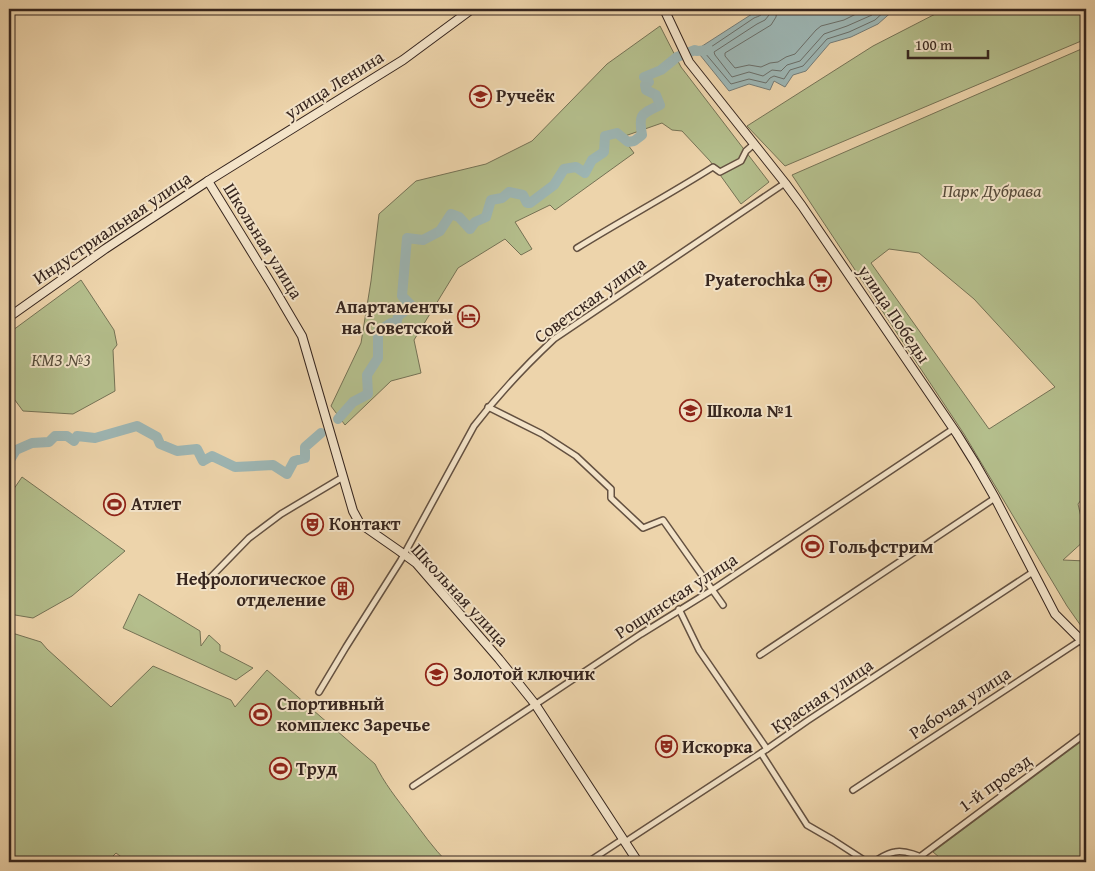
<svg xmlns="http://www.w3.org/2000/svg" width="1095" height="871" font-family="'Gentium Book Plus',serif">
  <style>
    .green { fill: #b4be8c; stroke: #757255; fill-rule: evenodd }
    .water { fill: #9db6b4; stroke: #747c78 }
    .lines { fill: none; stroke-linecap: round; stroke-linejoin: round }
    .shore { stroke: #6a6e69; stroke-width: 1 }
    .river { stroke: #9db6b4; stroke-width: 10 }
    .street-casing { stroke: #645141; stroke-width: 8 }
    .secondary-casing { stroke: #36251e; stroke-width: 10 }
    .street { stroke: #f3e3c8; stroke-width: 5 }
    .secondary { stroke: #f3e3c8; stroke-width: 8 }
    .labels { text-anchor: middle; stroke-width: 4; stroke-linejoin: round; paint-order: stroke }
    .street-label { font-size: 18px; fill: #36251e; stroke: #f3e3c8 }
    .poi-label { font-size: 18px; font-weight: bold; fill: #36251e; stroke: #f3e3c8; text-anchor: start }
    .park-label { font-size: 18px; font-style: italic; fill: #564b3a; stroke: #f3e3c8 }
  </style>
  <rect width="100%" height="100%" fill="#edd4ab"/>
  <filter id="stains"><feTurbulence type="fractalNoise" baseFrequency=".004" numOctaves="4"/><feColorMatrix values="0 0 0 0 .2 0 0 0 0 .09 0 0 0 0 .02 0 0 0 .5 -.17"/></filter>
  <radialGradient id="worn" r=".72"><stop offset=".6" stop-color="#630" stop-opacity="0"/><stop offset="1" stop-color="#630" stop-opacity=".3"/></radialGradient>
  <!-- green -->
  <g class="green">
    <polygon points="945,9 1086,9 1086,39 785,166 747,126 873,46"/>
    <polygon points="660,26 681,67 769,182 741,204 710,161 682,131 672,130 662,123 622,137 634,153 555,210 550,205 515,222 532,249 521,255 505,239 458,268 414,340 421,373 391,381 345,425 331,406 361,343 371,281 379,214 416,181 486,164 532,141 607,64"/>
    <path d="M1086 47V497L1084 496 1078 504 1086 539 1063 560 1086 561V633L1067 606 964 434 792 175ZM889 249 919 253 974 299 1055 387 989 429 871 263Z"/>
    <polygon points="81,280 114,330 117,345 113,350 115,391 73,414 23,411 9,392 9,333"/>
    <polygon points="22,477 125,551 72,596 33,618 9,614 9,496"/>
    <polygon points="139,594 200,631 201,646 209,635 220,645 220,651 253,668 236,680 123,628"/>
    <path d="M9 632 41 642 47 649 111 707 153 666 231 700 235 707 267 670 375 764C384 783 397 799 410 816 422 832 433 848 447 862H128L116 853 113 856 121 862H9Z"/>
    <polygon points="1086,738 1086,862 945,862 933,852"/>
  </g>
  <!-- water -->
  <polygon class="water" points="763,9 895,9 878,24 851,37 830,43 806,71 793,75 785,87 774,81 770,90 749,84 729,91 696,50 752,14"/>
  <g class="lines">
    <!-- shore -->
    <g class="shore">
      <path d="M764 9C764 15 759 16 754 18L705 51V53L731 84 749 79 766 83 770 78 774 76 784 79 790 70 803 66 827 39 849 32 875 20 887 9"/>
      <polyline points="770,9 769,15 765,20 757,24 714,52 715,55 732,77 749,72 763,76 772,70 781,71 787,65 800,61 824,34 847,26 872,15 878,9"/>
      <polyline points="777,9 776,17 771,25 725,53 725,56 735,68 749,65 761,67 770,63 778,62 786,57 795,54 816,30 821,26 844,20 866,9"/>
    </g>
    <!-- river -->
    <g class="river">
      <path d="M338 419 353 402 368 394 367 375 378 358V331L391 323 396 325 398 316 412 306 402 296 407 238 423 240 440 231 451 214 459 217 470 229 475 222 486 217 491 200 502 198 509 192 523 195 527 203H530L554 185 564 169 576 167 585 173 592 160 604 152 605 136 617 133 628 142 634 141 642 135C638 113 642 114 660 105L656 95 646 90 645 85 649 82 644 77 661 70 677 57 695 50 697 51 709 50"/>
      <polyline points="9,460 10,460 16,450 32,443 49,442 55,436 67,436 74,441 77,436 95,438 137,426 157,437 160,444 177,451 197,449 203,461 212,456 235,467 273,465 287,474 294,461 305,458 305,447 321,433"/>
    </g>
    <defs>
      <g id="street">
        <path d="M577 248C622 220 669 195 713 167L720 172 741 161 746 151 754 144"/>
        <polyline points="488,407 542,434 576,456 611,489 611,498 643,528 663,520 723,605"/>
        <polyline points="211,577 249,538 281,514 343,477"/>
        <polyline points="679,609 699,650 767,749"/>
        <polyline points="760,655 995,498"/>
        <path d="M319 692 346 647 401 560 474 426C498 395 525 366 554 339L785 183"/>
        <polyline points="761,753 807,825 833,840 867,862"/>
        <polyline points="413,786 641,634 712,590 953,429"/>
        <polyline points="853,790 1081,640"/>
        <polyline points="625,842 767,749 807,721 1033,572"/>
        <polyline points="921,856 1086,733"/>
        <polyline points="588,862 623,839"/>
        <path d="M873 862C879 859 887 853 895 852 905 850 921 856 929 862"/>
      </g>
      <g id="secondary">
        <polyline points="664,9 689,62 785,183 802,206 957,434 975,463 995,498 1055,614 1086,645"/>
        <polyline points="208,181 272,285 302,336 353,511 359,522 365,527 398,550 416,563 499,659 535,704 638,862"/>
        <polyline points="9,317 105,249 208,181 403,60 472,9"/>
      </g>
    </defs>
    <!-- street casing -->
    <use href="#street" class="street-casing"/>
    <!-- secondary casing -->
    <use href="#secondary" class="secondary-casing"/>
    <!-- street -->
    <use href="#street" class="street"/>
    <!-- secondary -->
    <use href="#secondary" class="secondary"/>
  </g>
  <!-- icons -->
  <defs>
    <symbol id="school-ring" viewBox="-11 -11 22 22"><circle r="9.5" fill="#f3e3c8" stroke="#8f2418" stroke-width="1.5"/><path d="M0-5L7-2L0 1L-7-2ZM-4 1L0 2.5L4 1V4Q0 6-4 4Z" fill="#8f2418"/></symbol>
    <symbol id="supermarket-ring" viewBox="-11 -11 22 22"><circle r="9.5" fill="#f3e3c8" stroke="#8f2418" stroke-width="1.5"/><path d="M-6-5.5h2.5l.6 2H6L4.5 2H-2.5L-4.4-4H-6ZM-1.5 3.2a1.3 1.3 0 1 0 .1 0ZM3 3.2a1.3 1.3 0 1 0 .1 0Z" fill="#8f2418"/></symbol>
    <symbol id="hotel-ring" viewBox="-11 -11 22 22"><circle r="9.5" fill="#f3e3c8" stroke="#8f2418" stroke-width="1.5"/><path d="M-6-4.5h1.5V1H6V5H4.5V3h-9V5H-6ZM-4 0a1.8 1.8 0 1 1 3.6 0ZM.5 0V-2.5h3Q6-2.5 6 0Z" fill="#8f2418"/></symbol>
    <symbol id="stadium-ring" viewBox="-11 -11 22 22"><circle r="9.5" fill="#f3e3c8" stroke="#8f2418" stroke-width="1.5"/><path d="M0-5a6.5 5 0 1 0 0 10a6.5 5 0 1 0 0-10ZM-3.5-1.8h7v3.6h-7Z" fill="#8f2418"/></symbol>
    <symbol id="theatre-ring" viewBox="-11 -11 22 22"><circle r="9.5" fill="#f3e3c8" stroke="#8f2418" stroke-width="1.5"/><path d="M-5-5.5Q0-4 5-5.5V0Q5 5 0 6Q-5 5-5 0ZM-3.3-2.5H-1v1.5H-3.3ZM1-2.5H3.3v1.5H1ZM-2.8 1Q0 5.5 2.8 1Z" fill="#8f2418"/></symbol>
    <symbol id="building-ring" viewBox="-11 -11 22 22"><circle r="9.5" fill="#f3e3c8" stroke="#8f2418" stroke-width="1.5"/><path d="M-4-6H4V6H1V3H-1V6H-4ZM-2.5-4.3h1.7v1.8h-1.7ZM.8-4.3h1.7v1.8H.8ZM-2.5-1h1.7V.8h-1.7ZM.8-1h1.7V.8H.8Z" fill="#8f2418"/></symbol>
  </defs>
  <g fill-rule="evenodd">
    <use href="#school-ring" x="468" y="84" width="25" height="25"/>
    <use href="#supermarket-ring" x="808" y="268" width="25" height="25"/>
    <use href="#hotel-ring" x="456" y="304" width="25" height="25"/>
    <use href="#school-ring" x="678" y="398" width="25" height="25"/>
    <use href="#stadium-ring" x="102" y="492" width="25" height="25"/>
    <use href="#theatre-ring" x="300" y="512" width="25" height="25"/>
    <use href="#stadium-ring" x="800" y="534" width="25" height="25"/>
    <use href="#building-ring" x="330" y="576" width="25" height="25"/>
    <use href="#school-ring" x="424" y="662" width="25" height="25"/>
    <use href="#stadium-ring" x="248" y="702" width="25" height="25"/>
    <use href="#theatre-ring" x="654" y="734" width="25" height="25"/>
    <use href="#stadium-ring" x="268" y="756" width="25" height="25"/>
  </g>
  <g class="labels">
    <!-- street labels -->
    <g class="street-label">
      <text transform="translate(334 85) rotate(-32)" y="6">улица Ленина</text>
      <text transform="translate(112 228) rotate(-34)" y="6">Индустриальная улица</text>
      <text transform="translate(263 241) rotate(58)" y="6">Школьная улица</text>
      <text transform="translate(590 300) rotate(-36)" y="6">Советская улица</text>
      <text transform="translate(894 314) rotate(56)" y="6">улица Победы</text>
      <text transform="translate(460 595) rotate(47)" y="6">Школьная улица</text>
      <text transform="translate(676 596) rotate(-33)" y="6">Рощинская улица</text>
      <text transform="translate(822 696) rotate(-34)" y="6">Красная улица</text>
      <text transform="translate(960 703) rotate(-33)" y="6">Рабочая улица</text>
      <text transform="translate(995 783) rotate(-36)" y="6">1-й проезд</text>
    </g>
    <!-- poi labels -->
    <g class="poi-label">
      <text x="496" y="102">Ручеёк</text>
      <text x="805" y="286" text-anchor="end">Pyaterochka</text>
      <text x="453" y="313" text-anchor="end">Апартаменты<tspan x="453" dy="21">на Советской</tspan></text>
      <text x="707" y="417">Школа №1</text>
      <text x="131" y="510">Атлет</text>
      <text x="329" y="530">Контакт</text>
      <text x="829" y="553">Гольфстрим</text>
      <text x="326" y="585" text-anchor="end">Нефрологическое<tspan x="326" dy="21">отделение</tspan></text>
      <text x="453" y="680">Золотой ключик</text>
      <text x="277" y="710">Спортивный<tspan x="277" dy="21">комплекс Заречье</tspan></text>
      <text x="682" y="753">Искорка</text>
      <text x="296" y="775">Труд</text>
    </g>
    <!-- park labels -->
    <g class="park-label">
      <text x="992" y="197">Парк Дубрава</text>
      <text x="61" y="366">КМЗ №3</text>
    </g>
  </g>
  <!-- margin -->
  <rect width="1095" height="871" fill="none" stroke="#edd4ab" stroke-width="30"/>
  <rect x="10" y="10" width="1075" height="851" fill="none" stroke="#36251e" stroke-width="2.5"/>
  <rect x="15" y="15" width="1065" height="841" fill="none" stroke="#36251e"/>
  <!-- scale -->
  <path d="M908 50v8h80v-8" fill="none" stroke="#36251e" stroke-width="2.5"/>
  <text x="915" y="50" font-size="15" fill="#36251e" stroke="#f3e3c8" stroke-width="4" paint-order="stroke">100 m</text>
  <rect width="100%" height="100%" filter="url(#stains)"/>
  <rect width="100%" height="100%" fill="url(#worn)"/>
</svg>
